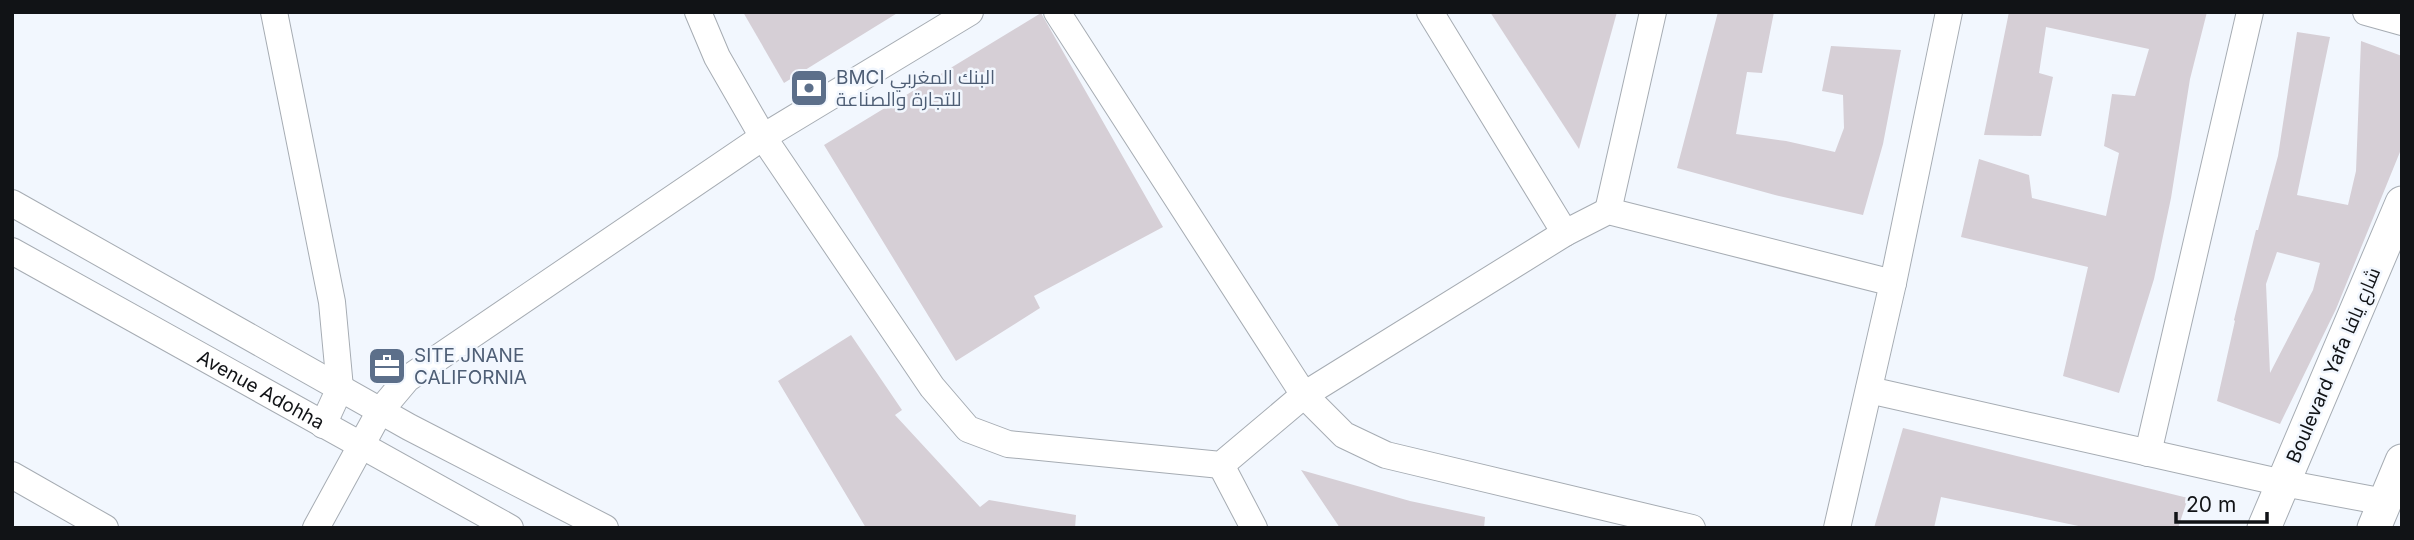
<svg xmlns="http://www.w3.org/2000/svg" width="2414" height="540" font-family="Inter,Cairo,sans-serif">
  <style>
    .building { fill: #d6cfd6; fill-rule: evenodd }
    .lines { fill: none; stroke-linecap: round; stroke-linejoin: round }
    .minor-casing { stroke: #a6acb3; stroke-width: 28 }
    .tertiary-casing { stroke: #a6acb3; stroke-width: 35 }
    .minor { stroke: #fff; stroke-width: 26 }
    .tertiary { stroke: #fff; stroke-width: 33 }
    .labels { text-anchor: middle; stroke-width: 5; stroke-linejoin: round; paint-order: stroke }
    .service-label { font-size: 19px; fill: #4e5e75; stroke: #f2f7fe; text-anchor: start }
    .street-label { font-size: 19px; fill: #111316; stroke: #f2f7fe }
  </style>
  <rect width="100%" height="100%" fill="#f2f7fe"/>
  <!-- building -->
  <g class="building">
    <polygon points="743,12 899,12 784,83"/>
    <polygon points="1490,12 1617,12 1579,149"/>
    <polygon points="1718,12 1774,12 1762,73 1747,72 1736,134 1786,141 1835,152 1844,128 1843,95 1822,91 1831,46 1901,50 1883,144 1863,215 1775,195 1677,168"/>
    <polygon points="2009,12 2207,12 2190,79 2171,198 2154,279 2119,393 2063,376 2088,267 1961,237 1979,159 2029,175 2032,198 2106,216 2119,153 2104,146 2112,94 2135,96 2149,49 2046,27 2039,73 2053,77 2041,136 1984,135"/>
    <polygon points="1041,13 1163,227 1034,296 1040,308 956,361 824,145"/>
    <path d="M2297 32 2330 37 2297 195 2348 205 2356 171 2361 41 2402 56V147L2336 309 2280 424 2217 401 2235 321 2234 320 2256 230H2258L2278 156ZM2277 252 2320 263 2313 290 2270 373 2266 284Z"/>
    <polygon points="851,335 902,410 895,415 980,507 989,500 1076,515 1075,528 866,528 778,381"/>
    <polygon points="1903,428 2188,498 2178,528 2088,528 1941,497 1934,528 1874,528"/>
    <polygon points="1301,470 1410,501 1485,517 1484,528 1340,528"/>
  </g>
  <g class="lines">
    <defs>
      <g id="minor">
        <polyline points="274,12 332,302 340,388 323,425"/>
        <polyline points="698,12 717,57 763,137 932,387 968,429 1008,444 1221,465 1304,395 1565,233"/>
        <polyline points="1057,12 1304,395 1344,435 1386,455 1692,528"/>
        <polyline points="1430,12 1565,233 1608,211 1893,283"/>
        <polyline points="2366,12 2402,22"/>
        <polyline points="12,203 409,427 605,528"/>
        <polyline points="1608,211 1653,12"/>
        <path id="s1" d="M12 251 510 528"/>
        <polyline points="1869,390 2283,483 2385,502"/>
        <polyline points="2148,453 2250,12"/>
        <polyline points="1221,465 1254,528"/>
        <polyline points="12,475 105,528"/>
        <polyline points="316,528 380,411 407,379 763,137 970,12"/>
        <polyline points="1837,528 1893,283 1949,12"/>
      </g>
      <g id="tertiary">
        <polyline points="2264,528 2402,203"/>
        <polyline points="2374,528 2402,461"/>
      </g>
    </defs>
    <!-- minor casing -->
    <use href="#minor" class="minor-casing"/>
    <!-- tertiary casing -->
    <use href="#tertiary" class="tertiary-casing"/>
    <!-- minor -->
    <use href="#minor" class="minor"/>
    <!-- tertiary -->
    <use href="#tertiary" class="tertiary"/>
  </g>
  <!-- icons -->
  <defs>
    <symbol id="bank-square" viewBox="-11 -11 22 22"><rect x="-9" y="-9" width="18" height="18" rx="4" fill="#5c6f8a" stroke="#f2f7fe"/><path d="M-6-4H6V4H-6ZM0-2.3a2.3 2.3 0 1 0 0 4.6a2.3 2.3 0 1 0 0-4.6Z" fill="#fff"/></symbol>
    <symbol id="office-square" viewBox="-11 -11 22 22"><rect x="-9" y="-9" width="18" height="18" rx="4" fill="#5c6f8a" stroke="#f2f7fe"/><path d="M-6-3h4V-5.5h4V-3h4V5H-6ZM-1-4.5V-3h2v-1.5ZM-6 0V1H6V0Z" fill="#fff"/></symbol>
  </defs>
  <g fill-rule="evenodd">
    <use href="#bank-square" x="787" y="66" width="44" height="44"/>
    <use href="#office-square" x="365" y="344" width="44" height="44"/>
  </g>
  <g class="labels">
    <!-- service labels -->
    <g class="service-label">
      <text x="836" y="84">BMCI البنك المغربي<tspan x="836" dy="22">للتجارة والصناعة</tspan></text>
      <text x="414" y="362">SITE JNANE<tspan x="414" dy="22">CALIFORNIA</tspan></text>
    </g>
    <!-- street labels -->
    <g class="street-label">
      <text transform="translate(2333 365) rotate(-67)" y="7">Boulevard Yafa شارع يافا</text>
      <text dy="7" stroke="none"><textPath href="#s1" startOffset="285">Avenue Adohha</textPath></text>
    </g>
  </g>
  <!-- border -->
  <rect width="2414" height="540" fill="none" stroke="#111316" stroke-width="28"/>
  <!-- scale -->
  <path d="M2176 512v10h91v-10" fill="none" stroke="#111316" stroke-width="3.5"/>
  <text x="2186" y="512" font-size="21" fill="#111316" stroke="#f2f7fe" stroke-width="5" paint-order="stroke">20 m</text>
</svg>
